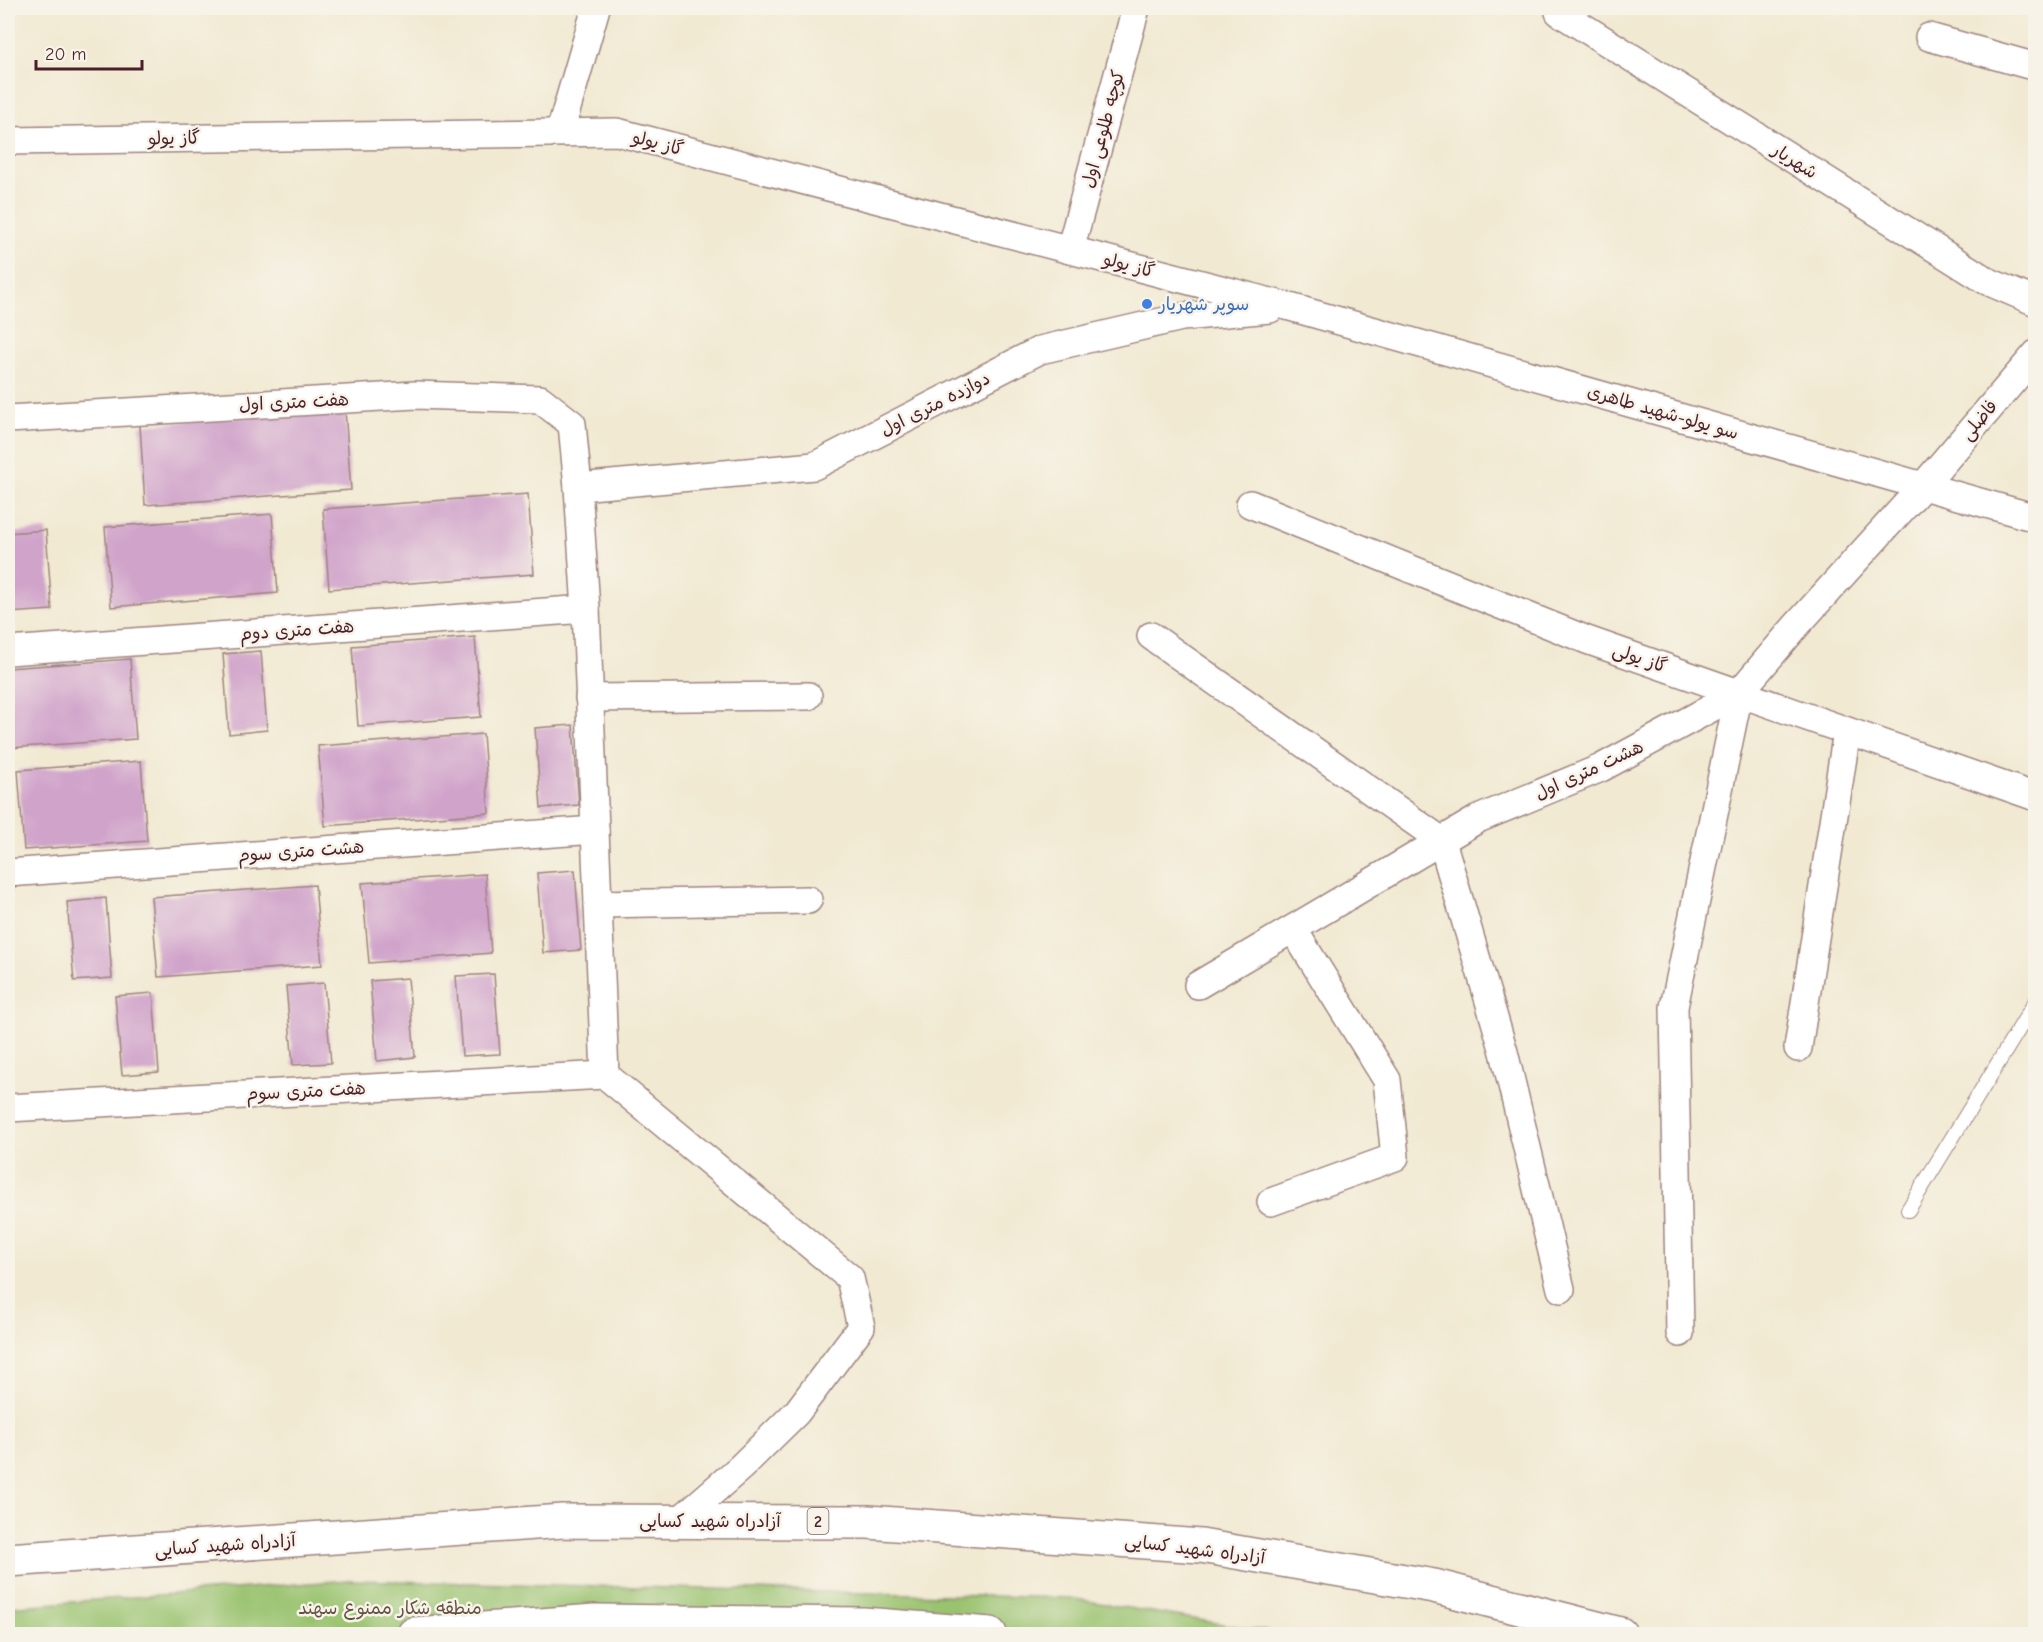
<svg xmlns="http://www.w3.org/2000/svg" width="2043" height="1642" font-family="'Comic Neue','Playpen Sans Arabic',sans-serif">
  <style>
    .green { fill: #9ac370; stroke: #72714e; stroke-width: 1.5 }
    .building { fill: #d0a3ca }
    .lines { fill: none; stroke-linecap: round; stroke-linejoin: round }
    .lane-casing { stroke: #9e847e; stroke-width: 16 }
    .street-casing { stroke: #9e847e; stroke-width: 30 }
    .highway-casing { stroke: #9e847e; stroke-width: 36 }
    .lane { stroke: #fff; stroke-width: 14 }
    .street { stroke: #fff; stroke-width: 27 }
    .highway { stroke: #fff; stroke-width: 33 }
    .shop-dot { fill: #3f7fe0; stroke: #f7f3e8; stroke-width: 2 }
    .labels { text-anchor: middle; stroke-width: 5; stroke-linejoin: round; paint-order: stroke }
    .shield { fill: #f7f3e8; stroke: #7e5f64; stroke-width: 1.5 }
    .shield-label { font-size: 16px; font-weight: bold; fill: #4a1f2b }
    .street-label { font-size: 18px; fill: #4a1f2b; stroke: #f7f3e8 }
    .shop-label { font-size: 18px; fill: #366cbe; stroke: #f7f3e8; text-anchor: start }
    .park-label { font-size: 18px; fill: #625040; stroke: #f7f3e8 }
  </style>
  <rect width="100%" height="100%" fill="#f7f3e8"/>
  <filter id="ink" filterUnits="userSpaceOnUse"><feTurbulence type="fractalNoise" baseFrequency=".0167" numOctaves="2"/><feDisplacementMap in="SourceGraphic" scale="12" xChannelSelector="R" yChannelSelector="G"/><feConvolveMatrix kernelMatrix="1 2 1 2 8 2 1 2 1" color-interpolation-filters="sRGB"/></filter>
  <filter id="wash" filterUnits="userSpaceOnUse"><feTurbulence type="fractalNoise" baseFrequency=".008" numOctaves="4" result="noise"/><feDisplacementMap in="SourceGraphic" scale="24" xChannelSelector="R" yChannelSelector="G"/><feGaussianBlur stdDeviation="1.35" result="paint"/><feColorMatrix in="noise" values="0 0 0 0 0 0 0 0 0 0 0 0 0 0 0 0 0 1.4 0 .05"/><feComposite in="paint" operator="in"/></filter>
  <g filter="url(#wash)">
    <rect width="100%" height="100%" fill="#f1e9d2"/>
    <!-- green -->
    <polygon class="green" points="349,1580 1070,1598 1280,1634 8,1634 8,1607"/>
    <g id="blocks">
      <!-- building -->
      <g class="building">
        <polygon points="345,410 351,490 145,505 140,425"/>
        <polygon points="528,494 534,574 329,589 323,509"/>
        <polygon points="272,514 278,593 111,607 105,527"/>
        <polygon points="46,530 52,610 8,613 8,533"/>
        <polygon points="475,637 481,717 358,726 352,646"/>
        <polygon points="261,651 267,730 229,734 223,654"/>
        <polygon points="130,659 136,739 8,748 8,668"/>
        <polygon points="573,725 579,805 541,808 535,728"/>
        <polygon points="483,734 489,813 325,826 318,746"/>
        <polygon points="141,761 147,841 24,850 18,770"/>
        <polygon points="575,870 581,950 543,953 537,873"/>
        <polygon points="485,874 491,953 369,963 362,883"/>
        <polygon points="315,885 322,965 158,977 151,897"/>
        <polygon points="106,898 112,978 74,981 67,902"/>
        <polygon points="494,974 500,1054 462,1056 456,976"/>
        <polygon points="408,978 415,1057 377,1061 370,981"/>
        <polygon points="324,983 331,1063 293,1065 286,986"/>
        <polygon points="153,993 159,1072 122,1075 115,996"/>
      </g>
    </g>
  </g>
  <g filter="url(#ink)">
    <use href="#blocks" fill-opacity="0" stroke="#9e847e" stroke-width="1.5"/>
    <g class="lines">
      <defs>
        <polyline id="lane" points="1908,1210 2036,1001"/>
        <g id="street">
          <polyline points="1559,12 1987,281 2036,302"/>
          <polyline points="1929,37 2036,67"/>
          <polyline points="560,132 596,8"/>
          <polyline points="8,141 617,132 1290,307 2036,518"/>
          <polyline points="1070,250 1136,8"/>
          <polyline points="8,419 415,395 540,399 572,424 578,487 586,609 605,1075 850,1278 861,1327 797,1412 741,1467 679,1521"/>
          <polyline points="578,487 814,466 1040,350 1182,317 1270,309"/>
          <polyline points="1250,504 1587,640 2036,797"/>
          <polyline points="1151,636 1442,841 1504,1052 1561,1289"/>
          <polyline points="8,651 586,609"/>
          <polyline points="589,698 808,696"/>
          <polyline points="8,873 595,830"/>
          <polyline points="598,904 808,900"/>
          <polyline points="1198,985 1478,819 1601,768 1739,693 1796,626 1923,486 2036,354"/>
          <polyline points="1798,1048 1847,731"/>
          <polyline points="8,1108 605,1075"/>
          <polyline points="1271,1202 1395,1157 1387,1080 1293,929"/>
          <polyline points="1680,1333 1674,1007 1739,693"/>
        </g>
        <g id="highway">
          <polyline points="8,1560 563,1521 868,1522 1201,1546 1434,1586 1620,1634"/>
          <polyline points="414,1634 595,1621 863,1624 990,1634"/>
        </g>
      </defs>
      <!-- lane casing -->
      <use href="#lane" class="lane-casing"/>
      <!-- street casing -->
      <use href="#street" class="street-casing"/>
      <!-- highway casing -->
      <use href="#highway" class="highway-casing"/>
      <!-- lane -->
      <use href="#lane" class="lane"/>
      <!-- street -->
      <use href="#street" class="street"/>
      <!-- highway -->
      <use href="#highway" class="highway"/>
    </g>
  </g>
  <!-- markers -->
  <circle class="shop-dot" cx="1147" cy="304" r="6"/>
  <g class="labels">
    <!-- shield labels -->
    <rect class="shield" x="807.5" y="1508" width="21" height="26" rx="4.5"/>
    <g class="shield-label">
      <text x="818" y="1527">2</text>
    </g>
    <!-- street labels -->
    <g class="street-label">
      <text transform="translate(1103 129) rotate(-75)" y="6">کوچه طلوعی اول</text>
      <text transform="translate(174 138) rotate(-1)" y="6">گاز یولو</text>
      <text transform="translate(658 143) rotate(15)" y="6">گاز یولو</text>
      <text transform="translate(1795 161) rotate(32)" y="6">شهریار</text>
      <text transform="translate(1129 265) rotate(15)" y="6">گاز یولو</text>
      <text transform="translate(294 402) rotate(-3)" y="6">هفت متری اول</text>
      <text transform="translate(935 404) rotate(-27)" y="6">دوازده متری اول</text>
      <text transform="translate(1663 412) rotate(16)" y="6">سو یولو-شهید طاهری</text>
      <text transform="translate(1979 420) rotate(-50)" y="6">فاضلی</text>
      <text transform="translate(297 630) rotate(-4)" y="6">هفت متری دوم</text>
      <text transform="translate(1640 658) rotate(19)" y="6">گاز یولی</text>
      <text transform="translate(1589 770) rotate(-25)" y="6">هشت متری اول</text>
      <text transform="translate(301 851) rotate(-4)" y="6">هشت متری سوم</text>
      <text transform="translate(306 1091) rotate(-3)" y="6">هفت متری سوم</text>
      <text x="710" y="1527">آزادراه شهید کسایی</text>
      <text transform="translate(225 1545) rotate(-4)" y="6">آزادراه شهید کسایی</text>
      <text transform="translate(1195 1549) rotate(7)" y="6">آزادراه شهید کسایی</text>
    </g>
    <!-- shop labels -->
    <g class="shop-label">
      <text x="1159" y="310">سوپر شهریار</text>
    </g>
    <!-- park labels -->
    <g class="park-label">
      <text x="390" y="1614">منطقه شکار ممنوع سهند</text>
    </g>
  </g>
  <!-- margin -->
  <rect width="2043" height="1642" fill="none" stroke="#f7f3e8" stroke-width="30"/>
  <!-- scale -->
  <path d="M36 60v9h106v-9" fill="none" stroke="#4a1f2b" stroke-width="3"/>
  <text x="45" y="60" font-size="18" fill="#4a1f2b" stroke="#f7f3e8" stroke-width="4.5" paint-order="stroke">20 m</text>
</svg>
